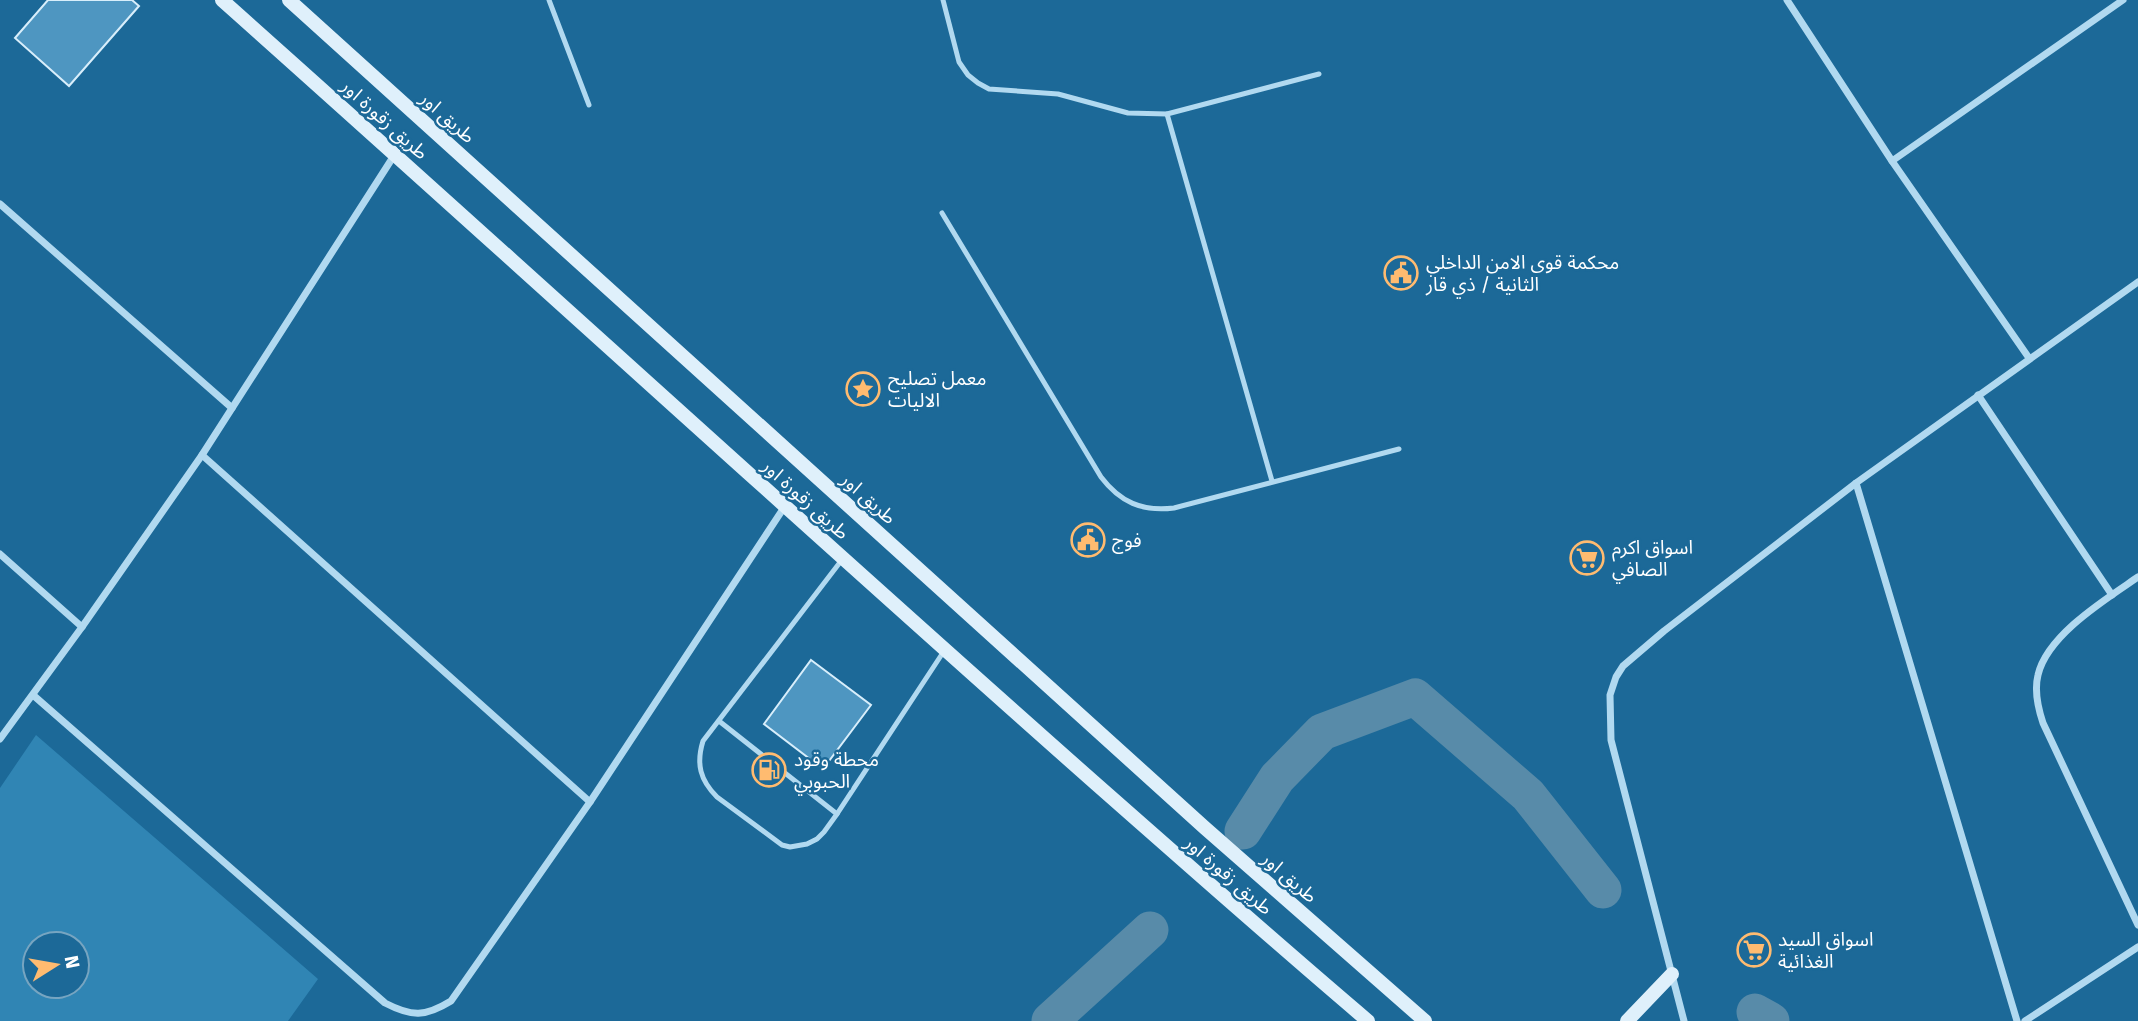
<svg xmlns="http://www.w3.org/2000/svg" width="2138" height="1021" font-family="'Fira Sans','Noto Sans Arabic',sans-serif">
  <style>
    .garden { fill: #3085b4; fill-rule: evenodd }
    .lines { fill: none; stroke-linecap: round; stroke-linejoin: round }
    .canal { stroke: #588ba9; stroke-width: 37 }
    .building { fill: #4e96c1; stroke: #d8eefb; stroke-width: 2 }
    .lane { stroke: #b1d9f0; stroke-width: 5 }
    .street { stroke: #b1d9f0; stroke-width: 7 }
    .secondary { stroke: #dff0fb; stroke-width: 14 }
    .labels { text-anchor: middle; stroke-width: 5; stroke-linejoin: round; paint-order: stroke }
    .street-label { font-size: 19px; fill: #fff; stroke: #1c6998 }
    .poi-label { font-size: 19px; fill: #fff; stroke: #1c6998; text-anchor: start }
  </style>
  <rect width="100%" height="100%" fill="#1c6998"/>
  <!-- garden -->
  <path class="garden" d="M36 735 318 979 288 1021H0V788ZM35 944H77V986H35Z"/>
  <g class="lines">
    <!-- canal -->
    <g class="canal">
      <polyline points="1243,831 1277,778 1322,732 1415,697 1528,795 1603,890"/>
      <polyline points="1755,1012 1771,1021"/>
      <polyline points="1050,1021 1150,930"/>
    </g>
  </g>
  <!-- building -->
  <g class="building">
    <polygon points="48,0 132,0 139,6 69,86 15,38"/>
    <polygon points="811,660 871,705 823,769 764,724"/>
  </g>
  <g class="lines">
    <!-- lane -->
    <g class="lane">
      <polyline points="549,0 589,105"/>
      <polyline points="943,0 959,62 968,75 978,83 989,89 1058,94 1128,113 1167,114 1319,74"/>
      <polyline points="1167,114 1272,481"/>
      <path d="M942 213 1101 477C1120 502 1142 512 1174 508L1399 449"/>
      <path d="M841 561 703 741C696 764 700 780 717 797L782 845 790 847 807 844 817 839 824 832 837 814 944 651"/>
      <polyline points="719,721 837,814"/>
    </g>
    <!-- street -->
    <g class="street">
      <polyline points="1787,0 1892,161 2029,358"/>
      <polyline points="1892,161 2123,0"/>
      <polyline points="0,204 232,408"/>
      <polyline points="1978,395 2112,595"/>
      <polyline points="202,455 590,802"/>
      <polyline points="1856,483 2017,1021"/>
      <polyline points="0,554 82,627"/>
      <path d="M2138 577C2106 599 2047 635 2038 675 2034 691 2038 708 2043 723L2138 925"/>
      <path d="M33 695 385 1003C412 1017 425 1017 451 1001L590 802 785 506"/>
      <polyline points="0,739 82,627 202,455 395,154"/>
      <polyline points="1684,1021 1611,740 1610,695 1616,677 1623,666 1664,631 1856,483 2138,282"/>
      <polyline points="2025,1021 2138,947"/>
    </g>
    <!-- secondary -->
    <g class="secondary">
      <path d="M222 0C514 260 802 524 1095 783 1186 863 1276 943 1368 1021"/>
      <polyline points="289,0 1205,828 1425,1021"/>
      <polyline points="1627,1021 1672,974"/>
    </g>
  </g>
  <!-- icons -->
  <defs>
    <symbol id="civic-ring" viewBox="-11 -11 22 22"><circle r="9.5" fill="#1c6998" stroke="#ffbb70" stroke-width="1.5"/><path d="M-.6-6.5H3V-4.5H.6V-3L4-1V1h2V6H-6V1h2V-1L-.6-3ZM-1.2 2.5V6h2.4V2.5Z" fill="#ffbb70"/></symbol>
    <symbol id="sight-ring" viewBox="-11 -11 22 22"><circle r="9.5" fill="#1c6998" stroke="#ffbb70" stroke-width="1.5"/><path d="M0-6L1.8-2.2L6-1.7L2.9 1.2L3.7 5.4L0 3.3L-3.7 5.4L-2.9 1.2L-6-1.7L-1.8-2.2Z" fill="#ffbb70"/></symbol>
    <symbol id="supermarket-ring" viewBox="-11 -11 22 22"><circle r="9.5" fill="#1c6998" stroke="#ffbb70" stroke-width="1.5"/><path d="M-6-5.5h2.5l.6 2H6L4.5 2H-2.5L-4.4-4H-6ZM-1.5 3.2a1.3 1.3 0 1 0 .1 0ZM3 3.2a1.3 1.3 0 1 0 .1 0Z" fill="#ffbb70"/></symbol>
    <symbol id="fuel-ring" viewBox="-11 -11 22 22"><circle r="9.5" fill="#1c6998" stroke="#ffbb70" stroke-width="1.5"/><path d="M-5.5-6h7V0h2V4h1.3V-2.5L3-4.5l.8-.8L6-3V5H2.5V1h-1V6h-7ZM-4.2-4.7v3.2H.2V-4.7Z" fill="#ffbb70"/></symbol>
  </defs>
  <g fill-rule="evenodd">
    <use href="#civic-ring" x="1382" y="254" width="38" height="38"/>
    <use href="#sight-ring" x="844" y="370" width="38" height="38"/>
    <use href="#civic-ring" x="1069" y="521" width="38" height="38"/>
    <use href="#supermarket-ring" x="1568" y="539" width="38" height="38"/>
    <use href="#fuel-ring" x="750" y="751" width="38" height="38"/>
    <use href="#supermarket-ring" x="1735" y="931" width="38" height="38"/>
  </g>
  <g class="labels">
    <!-- street labels -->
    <g class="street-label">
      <text transform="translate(448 117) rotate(42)" y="7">طريق اور</text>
      <text transform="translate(385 119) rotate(42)" y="7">طريق زقورة اور</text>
      <text transform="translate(869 498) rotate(42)" y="7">طريق اور</text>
      <text transform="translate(806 499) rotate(42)" y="7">طريق زقورة اور</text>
      <text transform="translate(1229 875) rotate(41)" y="7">طريق زقورة اور</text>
      <text transform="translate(1290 877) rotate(41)" y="7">طريق اور</text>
    </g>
    <!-- poi labels -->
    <g class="poi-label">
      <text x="1426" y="269">محكمة قوى الامن الداخلي<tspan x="1426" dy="22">الثانية / ذي قار</tspan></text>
      <text x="888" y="385">معمل تصليح<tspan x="888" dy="22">الاليات</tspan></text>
      <text x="1112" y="547">فوج</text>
      <text x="1612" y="554">اسواق اكرم<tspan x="1612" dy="22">الصافي</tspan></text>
      <text x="794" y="766">محطة وقود<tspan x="794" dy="22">الحبوبي</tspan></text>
      <text x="1778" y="946">اسواق السيد<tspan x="1778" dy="22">الغذائية</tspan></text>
    </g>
  </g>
  <!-- north arrow -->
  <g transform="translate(56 965) rotate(79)"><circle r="33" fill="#1c6998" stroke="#77a5c1" stroke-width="2"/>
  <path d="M0-5L12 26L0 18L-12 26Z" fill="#ffbb70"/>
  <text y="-10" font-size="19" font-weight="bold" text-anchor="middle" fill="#ffffff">N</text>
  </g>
</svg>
